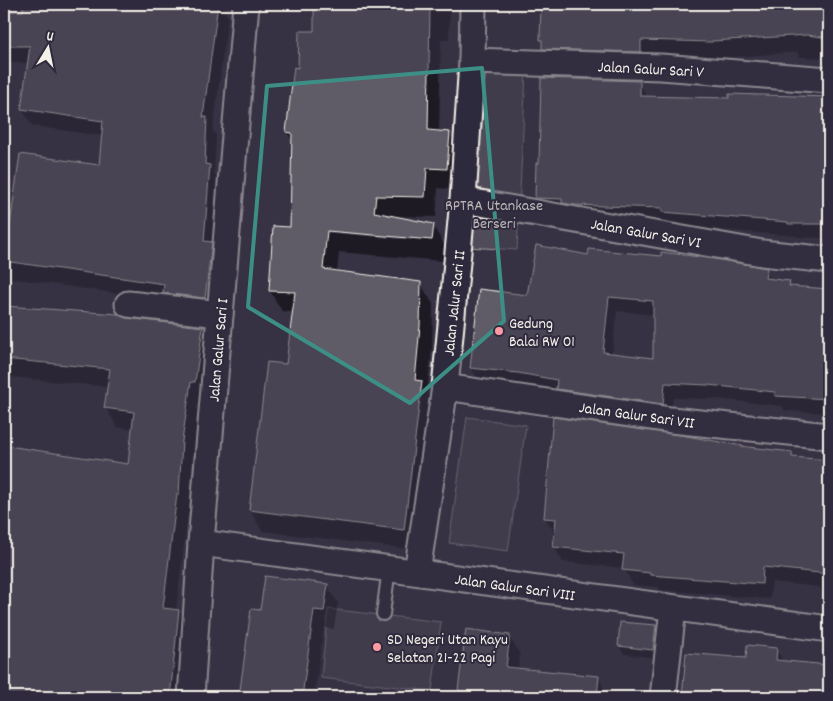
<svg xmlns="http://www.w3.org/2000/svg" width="833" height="701" font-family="Dekko,sans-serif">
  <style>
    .green { fill: #504b59; stroke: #a29ea0 }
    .shadow { fill: #0007; fill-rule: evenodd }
    .building { fill: #5f5c67; stroke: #f4f1e8; fill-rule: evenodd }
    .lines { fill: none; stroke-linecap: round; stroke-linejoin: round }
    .lane-casing { stroke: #f4f1e8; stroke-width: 16 }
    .street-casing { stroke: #f4f1e8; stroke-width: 29 }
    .lane { stroke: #2f2a3d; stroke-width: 12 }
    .street { stroke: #2f2a3d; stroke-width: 25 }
    .marked { fill: none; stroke: #3d8f86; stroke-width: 4; stroke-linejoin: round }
    .poi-dot { fill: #ff9aa2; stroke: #2f2a3d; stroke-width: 2 }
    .labels { text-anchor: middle; stroke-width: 4; stroke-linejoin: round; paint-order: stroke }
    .street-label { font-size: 16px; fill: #f4f1e8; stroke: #2f2a3d }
    .park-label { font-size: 16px; fill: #bbb7b6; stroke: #2f2a3d }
    .poi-label { font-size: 16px; fill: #f4f1e8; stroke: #2f2a3d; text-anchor: start }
  </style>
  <rect width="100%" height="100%" fill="#373244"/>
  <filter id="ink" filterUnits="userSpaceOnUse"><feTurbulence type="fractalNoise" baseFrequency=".02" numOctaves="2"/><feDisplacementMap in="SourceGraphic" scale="10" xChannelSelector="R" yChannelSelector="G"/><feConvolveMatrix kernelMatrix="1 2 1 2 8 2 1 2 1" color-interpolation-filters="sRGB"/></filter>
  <g filter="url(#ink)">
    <!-- green -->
    <g class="green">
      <polygon points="483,69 526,72 517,250 467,247"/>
      <polygon points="467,417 526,425 508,551 449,543"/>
      <polygon points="328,609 441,622 432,691 321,678"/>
    </g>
    <!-- shadow -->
    <g class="shadow">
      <polygon points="24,4 220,4 228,17 213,130 216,136 214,174 220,183 214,315 168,301 10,278 4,267 4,232 10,233 100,167 103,136 32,126 22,109 29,63 8,62 4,56 4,12 24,12"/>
      <path d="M316 4H450L449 40H441L439 132 449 133 461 154 458 190 438 188 436 217 395 216 433 226 445 246 443 261 339 252 337 272 420 283 433 304 432 348 427 392 434 403 415 550 262 531 250 510 287 366 294 312 282 311 270 291 291 228 293 142 287 132 299 69 315 33ZM321 230 413 238 412 240 321 232Z"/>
      <polygon points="542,4 829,4 829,58 800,57 797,52 721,58 650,56 553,65 543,49 542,39"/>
      <polygon points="639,82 647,97 730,100 829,96 829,242 826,242 823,238 797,237 796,236 671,226 669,221 599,220 545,212 536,198 540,164"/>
      <path d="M589 257 765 269 771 280 789 282 792 288 829 290V413L785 411 782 406 717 399 673 398 671 419 480 382 471 368 528 296ZM617 311 654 315V359L612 354Z"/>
      <polygon points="4,308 118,315 126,320 202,328 213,347 201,400 192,461 189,513 188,512 176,611 179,611 190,630 182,697 4,697 4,481 129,465 133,429 117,427 106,408 109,387 11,377 4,364"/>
      <polygon points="747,448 792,453 795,459 829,461 829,603 819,587 772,582 770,599 660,590 659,587 633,585 624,568 563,562 554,547 555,533 545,518"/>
      <polygon points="327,585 338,603 334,629 324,628 315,691 363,697 241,697 252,610 261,611"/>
      <polygon points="655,626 660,635 658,658 624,654 619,646"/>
      <polygon points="467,630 509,636 520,654 518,669 598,677 608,697 458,697"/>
      <polygon points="776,650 784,662 829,666 829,697 684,697 687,654 747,660"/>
    </g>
    <!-- building -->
    <g class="building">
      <polygon points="23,4 218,4 203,117 207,117 205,164 210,165 204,241 212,242 205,298 163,293 164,284 4,261 4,231 9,232 20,154 99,165 103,121 21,109 30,46 4,46 4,11 23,11"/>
      <polygon points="314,4 430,4 428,130 450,132 447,169 427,168 425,197 376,196 374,212 434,224 432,240 327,231 323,269 421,282 420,326 415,380 422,381 404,530 249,510 267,362 286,364 295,292 269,291 273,226 290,227 292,133 286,132 294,67 298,68 299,31 314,31"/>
      <polygon points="541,4 829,4 829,38 807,35 712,41 712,42 641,40 641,52 542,49 542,40 540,40"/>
      <polygon points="541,78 640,81 640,96 729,98 729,94 829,97 829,224 788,224 788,222 662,212 662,208 575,205 562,203 562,199 535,198 536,163 539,163"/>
      <path d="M536 245 588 255 589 249 661 256V252L715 259 767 268 765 278 790 281 789 286 829 289 826 348H829V399L775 396V392L708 385 665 383 663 404 556 389 557 380 518 373 470 368 479 289 527 295ZM609 297 653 301V358L603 352Z"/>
      <polygon points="4,306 118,314 126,318 203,327 195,382 191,382 182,441 179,494 177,494 163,608 179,610 170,697 4,697 4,477 8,446 128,464 134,412 104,408 110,369 4,359"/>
      <polygon points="553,417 681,435 748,447 792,452 792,457 829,460 829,574 763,567 762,584 650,575 650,573 622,570 624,554 553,547 556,519 544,518"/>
      <polygon points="265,576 328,584 324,611 314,610 302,697 239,697 251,609 260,610"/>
      <polygon points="620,622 656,625 653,650 618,646"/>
      <polygon points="466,629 510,635 506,667 599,676 597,697 508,697 458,690"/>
      <polygon points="747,645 777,648 776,660 828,665 825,697 682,697 686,653 746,658"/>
    </g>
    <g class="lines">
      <defs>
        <polyline id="lane" points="383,614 389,568"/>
        <g id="street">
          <polyline points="472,61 661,67 829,80"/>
          <polyline points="463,200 762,253 829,260"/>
          <polyline points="128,304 220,314"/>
          <polyline points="445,387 671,420 829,436"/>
          <polyline points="201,543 829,629"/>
          <polyline points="417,572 445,387 463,200 472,61 473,4"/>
          <polyline points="191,697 201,543 246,4"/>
          <polyline points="663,697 673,609"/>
        </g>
      </defs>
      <!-- lane casing -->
      <use href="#lane" class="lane-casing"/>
      <!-- street casing -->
      <use href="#street" class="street-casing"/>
      <!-- lane -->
      <use href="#lane" class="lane"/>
      <!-- street -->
      <use href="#street" class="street"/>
    </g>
  </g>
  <!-- marked area -->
  <path d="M0 0H833V701H0ZM482 68 504 321 410 403 248 307 267 86Z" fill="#373244" fill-opacity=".55" fill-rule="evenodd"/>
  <path class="marked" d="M482 68 504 321 410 403 248 307 267 86Z"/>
  <!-- markers -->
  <g class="poi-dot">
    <circle cx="499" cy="331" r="5"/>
    <circle cx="377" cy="647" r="5"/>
  </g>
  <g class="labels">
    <!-- street labels -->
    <g class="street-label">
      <text transform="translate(651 68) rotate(3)" y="6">Jalan Galur Sari V</text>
      <text transform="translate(646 232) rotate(10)" y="6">Jalan Galur Sari VI</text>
      <text transform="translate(453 303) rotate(-84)" y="6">Jalan Jalur Sari II</text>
      <text transform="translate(217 350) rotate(-85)" y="6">Jalan Galur Sari I</text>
      <text transform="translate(637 414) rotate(8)" y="6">Jalan Galur Sari VII</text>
      <text transform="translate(515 586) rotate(8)" y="6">Jalan Galur Sari VIII</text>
    </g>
    <!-- park labels -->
    <g class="park-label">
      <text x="494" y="210">RPTRA Utankase<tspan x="494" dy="18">Berseri</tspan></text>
    </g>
    <!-- poi labels -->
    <g class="poi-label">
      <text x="509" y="328">Gedung<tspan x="509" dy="18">Balai RW 01</tspan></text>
      <text x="387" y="644">SD Negeri Utan Kayu<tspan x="387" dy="18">Selatan 21-22 Pagi</tspan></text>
    </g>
  </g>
  <!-- margin -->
  <rect width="833" height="701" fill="none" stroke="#2f2a3d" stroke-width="20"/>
  <rect x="10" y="10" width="813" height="681" fill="none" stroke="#f4f1e8" stroke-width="2" filter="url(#ink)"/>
  <!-- north arrow -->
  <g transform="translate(48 48) rotate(10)" stroke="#2f2a3d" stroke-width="4" paint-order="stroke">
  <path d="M0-4L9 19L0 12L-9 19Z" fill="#f4f1e8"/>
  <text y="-8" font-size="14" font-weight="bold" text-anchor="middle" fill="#f4f1e8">U</text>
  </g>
</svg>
